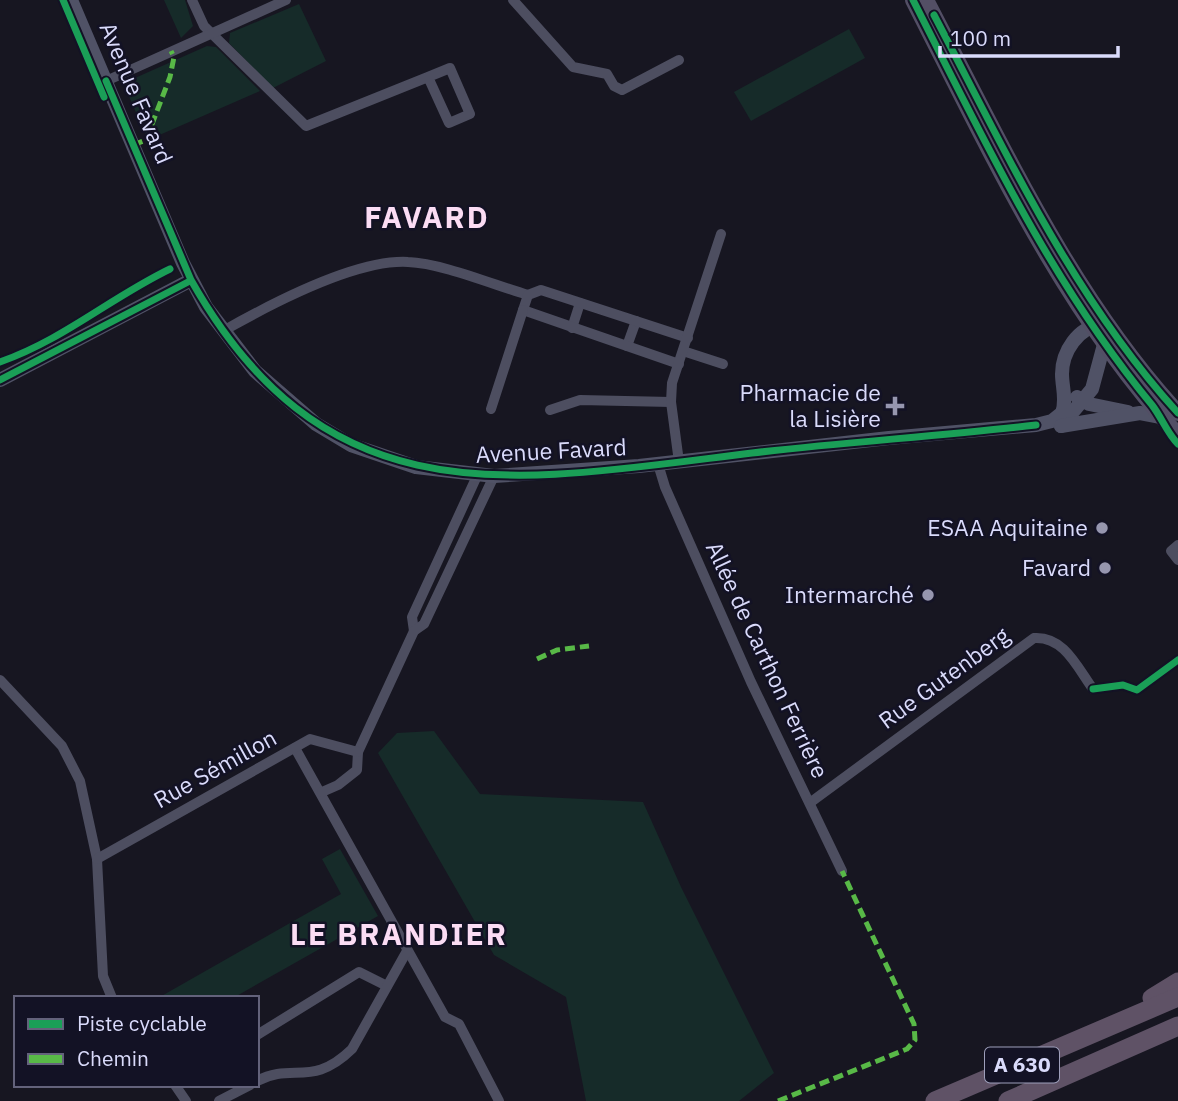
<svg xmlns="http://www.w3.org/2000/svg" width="1178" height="1101" font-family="'IBM Plex Sans',sans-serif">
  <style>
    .green { fill: #162b29 }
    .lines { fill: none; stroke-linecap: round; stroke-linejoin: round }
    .street { stroke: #4d4e60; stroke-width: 10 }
    .secondary { stroke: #505266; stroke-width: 14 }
    .primary { stroke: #534f65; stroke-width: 16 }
    .highway { stroke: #5f5266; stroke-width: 19 }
    .quiet { stroke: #58b947; stroke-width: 5; stroke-dasharray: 10 5; stroke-linecap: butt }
    .cycleway-casing { stroke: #131225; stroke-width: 11 }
    .cycleway { stroke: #1a9f57; stroke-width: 7 }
    .poi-dot { fill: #9696af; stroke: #131225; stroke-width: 2.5 }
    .labels { text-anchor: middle; stroke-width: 5; stroke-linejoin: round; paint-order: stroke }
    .shield { fill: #131225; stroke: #9e9fbb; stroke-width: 2 }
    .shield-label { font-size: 21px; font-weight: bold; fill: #dadbfb }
    .street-label { font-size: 23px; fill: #dadbfb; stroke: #131225 }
    .poi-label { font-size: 23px; fill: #dadbfb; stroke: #131225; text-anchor: end }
    .district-label { font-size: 30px; font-weight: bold; letter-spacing: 2px; fill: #fbdcf4; stroke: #131225 }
  </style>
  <rect width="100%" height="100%" fill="#171621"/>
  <!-- green -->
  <g class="green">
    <polygon points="164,0 185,0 193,26 181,38"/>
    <polygon points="299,4 326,61 273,88 229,43 230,33"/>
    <polygon points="849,29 865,58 751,121 734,92"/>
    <polygon points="207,46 216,47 260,91 148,140 124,85 126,82"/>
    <polygon points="434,731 480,794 643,802 681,887 774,1073 739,1101 586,1101 566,997 494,955 378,753 397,733"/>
    <polygon points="340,849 378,916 233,998 158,998 341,894 322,859"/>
  </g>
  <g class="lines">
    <!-- street -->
    <g class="street">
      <polyline points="192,0 204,26 306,126 428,77 449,123 470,114 450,68 428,77"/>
      <polyline points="513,0 573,67 607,74 614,86 622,90 679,60"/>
      <polyline points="106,81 286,0"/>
      <polyline points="572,328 580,303"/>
      <path d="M223 331C269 305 355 259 408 262 441 263 494 285 528 295"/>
      <polyline points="627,346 636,321"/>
      <polyline points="683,351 723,364"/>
      <polyline points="679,364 523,310 528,295 541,290 688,338"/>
      <polyline points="491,409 523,310"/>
      <polyline points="550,410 580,400 671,402"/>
      <polyline points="679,462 671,402 672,383 721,234"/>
      <polyline points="658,464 665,487 751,682 842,871"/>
      <polyline points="1178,545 1171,551 1178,560"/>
      <polyline points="414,631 412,617 477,476"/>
      <polyline points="0,680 62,746 80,781 97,859 103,976 112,998"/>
      <polyline points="295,748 445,1017 459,1024 499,1101"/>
      <polyline points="322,792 338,785 357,770 358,752 414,631 424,624 494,476"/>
      <path d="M811 802 1034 638C1064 636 1077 667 1093 689"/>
      <polyline points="97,859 310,739 358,752"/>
      <polyline points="257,1035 359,972 387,986"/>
      <path d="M257 1081C293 1062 312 1088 352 1049L407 951"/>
      <polyline points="175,1085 186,1101"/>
      <polyline points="219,1101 250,1085"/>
    </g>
    <!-- secondary -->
    <g class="secondary">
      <path d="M71 0 183 263 206 307 255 371 316 424 351 445 416 467 494 476 639 466 889 438 1036 425 1052 421 1062 413C1067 400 1062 387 1062 374 1062 352 1078 327 1101 325"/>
      <polyline points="0,380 191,280"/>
      <polyline points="1077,397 1089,404 1128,412"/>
      <polyline points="1061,426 1092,389 1106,337"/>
      <polyline points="1061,426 1140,413 1161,417"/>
    </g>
    <!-- primary -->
    <g class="primary">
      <path d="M913 0C990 151 1062 309 1178 435"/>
      <path d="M926 0C1001 142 1069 294 1178 413"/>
    </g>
    <!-- highway -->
    <g class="highway">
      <polyline points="1152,998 1178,982"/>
      <polyline points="935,1101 1178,997"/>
      <polyline points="1008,1101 1178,1026"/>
    </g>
    <!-- quiet -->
    <g class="quiet">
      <polyline points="133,145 146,140 170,77 174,57 171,51"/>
      <polyline points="537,659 557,650 589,646"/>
      <polyline points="778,1101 907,1049 915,1040 914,1024 842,871"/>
    </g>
    <defs>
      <g id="cycleway">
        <polyline points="63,0 104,97"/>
        <path d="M913 0C984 140 1051 283 1152 405 1162 418 1167 433 1178 444"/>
        <path d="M934 15C1006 152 1073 298 1178 413"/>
        <path d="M106 81 191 280C328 523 516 482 752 453 846 442 941 436 1036 425"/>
        <path d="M0 362C63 340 110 298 170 269"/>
        <polyline points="0,380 188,282"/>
        <polyline points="1093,689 1123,685 1137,690 1178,660"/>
      </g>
    </defs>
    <!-- cycleway casing -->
    <use href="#cycleway" class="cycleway-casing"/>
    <!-- cycleway -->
    <use href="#cycleway" class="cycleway"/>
  </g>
  <!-- markers -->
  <g class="poi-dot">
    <path d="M891.5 395.5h7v7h7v7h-7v7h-7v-7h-7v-7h7z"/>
    <circle cx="1102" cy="528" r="7"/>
    <circle cx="1105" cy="568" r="7"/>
    <circle cx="928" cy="595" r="7"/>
  </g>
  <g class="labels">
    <!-- shield labels -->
    <rect class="shield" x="985" y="1047.5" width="74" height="35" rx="5"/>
    <g class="shield-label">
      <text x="1022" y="1072">A 630</text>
    </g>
    <!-- street labels -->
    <g class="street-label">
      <text transform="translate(136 93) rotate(67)" y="8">Avenue Favard</text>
      <text transform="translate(551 451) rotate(-3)" y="8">Avenue Favard</text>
      <text transform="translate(767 660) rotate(65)" y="8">Allée de Carthon Ferrière</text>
      <text transform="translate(944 678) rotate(-36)" y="8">Rue Gutenberg</text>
      <text transform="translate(215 769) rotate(-29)" y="8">Rue Sémillon</text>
    </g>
    <!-- poi labels -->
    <g class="poi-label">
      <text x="881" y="401">Pharmacie de<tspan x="881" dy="26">la Lisière</tspan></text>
      <text x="1088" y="536">ESAA Aquitaine</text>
      <text x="1091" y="576">Favard</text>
      <text x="914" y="603">Intermarché</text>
    </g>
    <!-- district labels -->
    <g class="district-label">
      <text x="427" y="228">FAVARD</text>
      <text x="399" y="945">LE BRANDIER</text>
    </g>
  </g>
  <!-- legend -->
  <rect x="14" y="996" width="245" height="91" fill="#131225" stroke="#63627b" stroke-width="2"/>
  <rect x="28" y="1019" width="35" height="10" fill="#1a9f57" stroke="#63627b" stroke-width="2"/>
  <text x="77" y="1031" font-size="21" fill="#dadbfb">Piste cyclable</text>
  <rect x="28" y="1054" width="35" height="10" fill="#58b947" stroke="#63627b" stroke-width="2"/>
  <text x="77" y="1066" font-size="21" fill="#dadbfb">Chemin</text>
  <!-- scale -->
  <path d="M940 46v10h178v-10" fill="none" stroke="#dadbfb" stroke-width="3.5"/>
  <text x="950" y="46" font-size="21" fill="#dadbfb" stroke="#131225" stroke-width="5" paint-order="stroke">100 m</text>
</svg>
